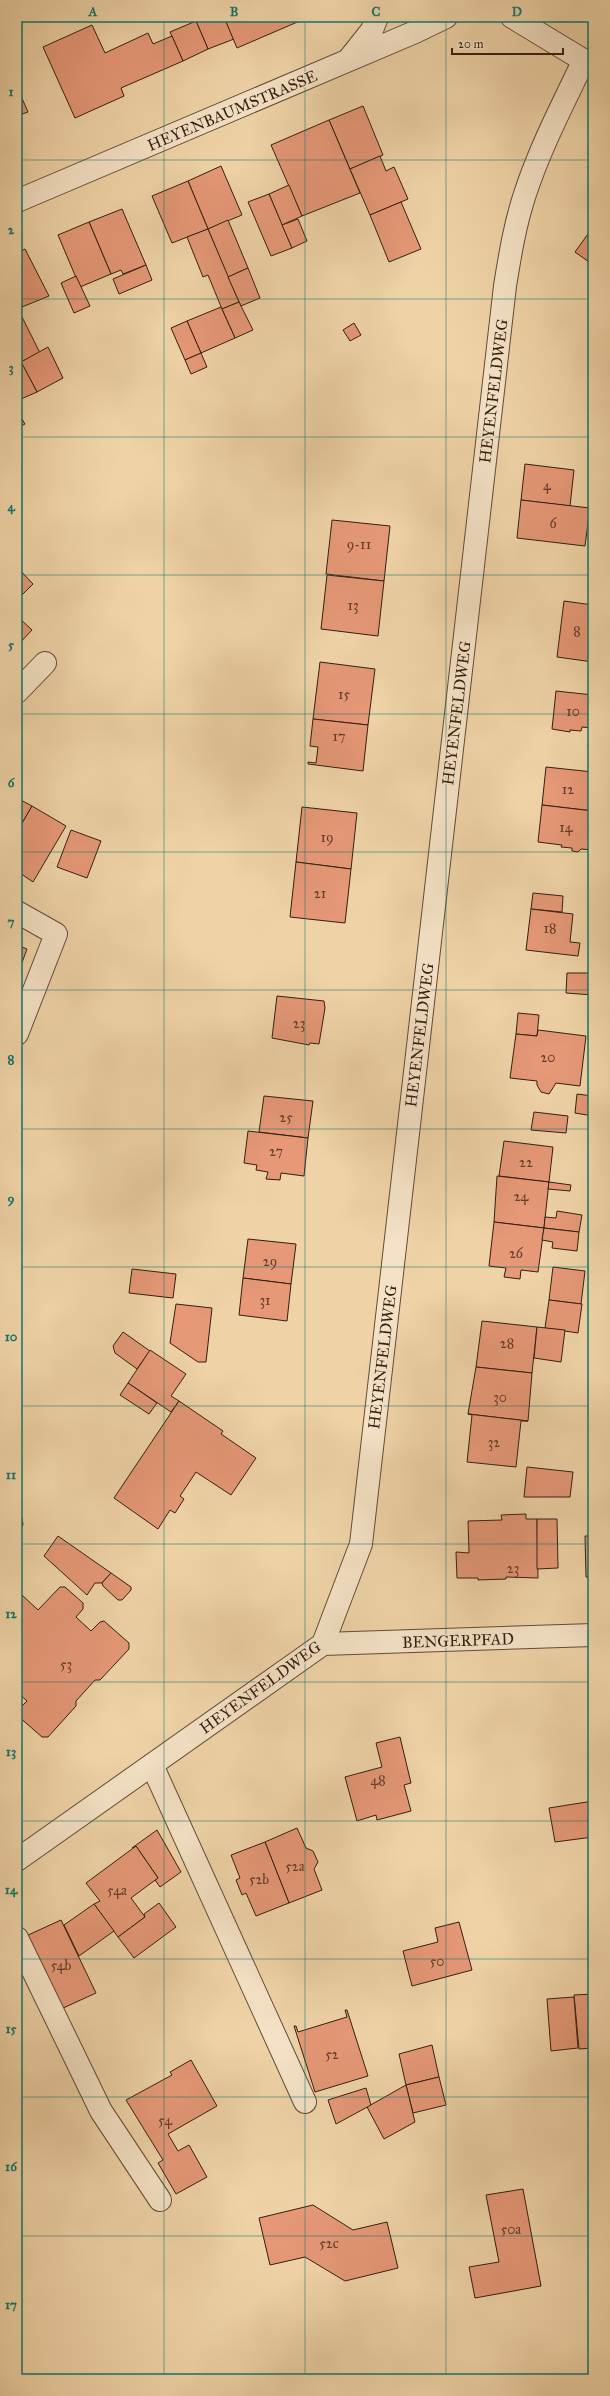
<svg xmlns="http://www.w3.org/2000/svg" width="610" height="2396" font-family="'IM FELL Great Primer',serif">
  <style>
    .building { fill: #e69877; stroke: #331e11 }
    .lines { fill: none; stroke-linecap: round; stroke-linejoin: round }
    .lane-casing { stroke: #624b36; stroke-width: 24 }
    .street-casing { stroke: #624b36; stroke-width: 24 }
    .lane { stroke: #f5e2c6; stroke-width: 22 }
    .street { stroke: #f5e2c6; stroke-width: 22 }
    .grid { fill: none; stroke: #0f766e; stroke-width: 1; stroke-opacity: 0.55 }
    .labels { text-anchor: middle; stroke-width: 3; stroke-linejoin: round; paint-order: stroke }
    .number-label { font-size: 14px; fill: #603c2a }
    .street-label { font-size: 16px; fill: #331e11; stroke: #f5e2c6 }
    .neatline { fill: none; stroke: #0f766e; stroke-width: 1.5 }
    .grid-label { font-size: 13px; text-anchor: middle; font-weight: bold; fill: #0f766e }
  </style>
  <rect width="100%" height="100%" fill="#efd3a7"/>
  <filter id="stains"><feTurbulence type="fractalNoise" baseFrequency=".005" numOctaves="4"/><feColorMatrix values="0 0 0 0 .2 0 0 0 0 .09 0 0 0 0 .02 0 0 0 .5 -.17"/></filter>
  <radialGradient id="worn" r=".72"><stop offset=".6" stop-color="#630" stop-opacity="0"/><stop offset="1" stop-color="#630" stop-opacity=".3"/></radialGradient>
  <!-- building -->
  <g class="building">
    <polygon points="194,17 224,17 234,39 208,49"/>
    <polygon points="224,17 309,17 237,48"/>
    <polygon points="196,21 208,49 183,61 170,32"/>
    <polygon points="92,25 105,53 148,33 153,44 172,36 183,61 121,88 124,96 75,118 43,47"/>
    <polygon points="17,87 28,112 17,116"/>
    <polygon points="363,106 383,155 350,169 329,120"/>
    <polygon points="329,120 360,193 302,216 271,145"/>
    <polygon points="380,156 386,171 394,167 408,199 370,215 350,169"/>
    <polygon points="221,166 242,215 208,229 188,181"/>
    <polygon points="188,181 208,229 172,243 152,196"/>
    <polygon points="289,185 302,216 282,225 269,194"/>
    <polygon points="269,194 292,248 271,256 248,202"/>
    <polygon points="401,202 421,249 389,262 370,215"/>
    <polygon points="122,209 146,265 123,274 121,270 111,274 89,222"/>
    <polygon points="298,219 307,241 292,248 282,225"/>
    <polygon points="228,220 248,268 228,277 208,229"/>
    <polygon points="89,222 111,274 80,287 58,235"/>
    <polygon points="593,227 593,256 589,262 575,252"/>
    <polygon points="208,229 239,302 222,309 208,275 203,277 187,237"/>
    <polygon points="25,249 49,296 17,309 17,253"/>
    <polygon points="146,265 152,280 119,294 113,279"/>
    <polygon points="248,268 260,298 241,306 228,277"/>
    <polygon points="76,276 90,306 74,313 61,283"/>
    <polygon points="239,302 253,330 235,338 222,309"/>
    <polygon points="221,307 235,338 201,353 187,321"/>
    <polygon points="21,315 40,353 21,362 17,354 17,317"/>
    <polygon points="187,321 201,353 185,360 171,328"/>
    <polygon points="354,323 361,335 350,341 343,330"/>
    <polygon points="48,347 63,378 37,392 21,362"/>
    <polygon points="201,353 207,367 191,374 185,360"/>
    <polygon points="17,354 37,392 21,399 17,391"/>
    <polygon points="17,411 25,424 17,428"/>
    <polygon points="525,464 574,470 570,506 521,500"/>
    <polygon points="521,500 590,508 585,546 517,538"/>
    <polygon points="332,520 390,526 384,581 326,574"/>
    <polygon points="17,567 33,584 21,596 17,592"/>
    <polygon points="327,575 384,581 378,636 321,629"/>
    <polygon points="564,601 593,605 593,662 557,657"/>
    <polygon points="17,616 32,630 17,646"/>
    <polygon points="320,662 375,669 368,725 313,719"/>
    <polygon points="556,691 593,695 593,728 582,727 581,731 570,730 570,732 552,729"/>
    <polygon points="313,719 368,725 363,771 308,764 308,762 316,763 318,747 310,746"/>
    <polygon points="590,729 593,729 593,748 588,748"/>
    <polygon points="546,767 593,772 593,811 542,805"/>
    <polygon points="17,798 32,806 17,832"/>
    <polygon points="542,805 593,811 593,850 581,849 578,852 572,851 572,848 561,847 562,845 538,842"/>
    <polygon points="32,806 66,826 33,882 17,871 17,832"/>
    <polygon points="302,807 357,813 351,869 296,862"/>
    <polygon points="71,830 101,841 87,878 57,867"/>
    <polygon points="296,862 351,869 345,923 290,917"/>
    <polygon points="533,893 563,896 562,912 531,909"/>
    <polygon points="531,909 573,914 570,942 580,943 578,956 526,950"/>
    <polygon points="17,945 27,949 17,976"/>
    <polygon points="567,973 593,973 593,995 566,993"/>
    <polygon points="277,996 324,1001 325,1008 319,1044 310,1043 309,1045 272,1038"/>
    <polygon points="518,1013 539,1015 537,1036 516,1034"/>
    <polygon points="538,1030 586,1036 580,1086 556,1083 549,1094 541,1092 537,1085 537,1081 510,1078 516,1034 537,1036"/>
    <polygon points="577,1094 593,1096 593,1116 575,1113"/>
    <polygon points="264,1096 313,1101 308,1138 259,1132"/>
    <polygon points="534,1112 568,1116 566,1133 531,1130"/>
    <polygon points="248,1131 308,1138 304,1176 281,1173 280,1180 266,1179 268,1172 256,1170 257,1165 244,1163"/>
    <polygon points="504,1141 553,1147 549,1182 499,1176"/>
    <polygon points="497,1176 549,1182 544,1228 494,1222"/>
    <polygon points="549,1182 571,1185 570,1191 548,1189"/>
    <polygon points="557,1211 582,1215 579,1232 544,1228 545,1217 556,1218"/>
    <polygon points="494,1222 544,1228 538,1272 521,1270 520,1279 504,1277 506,1268 489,1266"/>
    <polygon points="544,1228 579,1232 577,1251 552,1248 553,1242 542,1240"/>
    <polygon points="248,1239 296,1244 291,1284 243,1278"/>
    <polygon points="553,1267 585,1271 581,1304 549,1300"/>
    <polygon points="132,1269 176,1274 173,1298 129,1293"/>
    <polygon points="243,1278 291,1284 287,1321 239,1315"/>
    <polygon points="549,1300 582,1304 578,1333 545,1328"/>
    <polygon points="176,1304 212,1308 206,1362 198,1362 170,1343"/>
    <polygon points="482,1321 537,1327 532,1373 476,1367"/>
    <polygon points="537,1327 565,1330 561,1362 534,1358"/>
    <polygon points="123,1332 150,1351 137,1369 115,1353 113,1346"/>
    <polygon points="150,1350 186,1374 171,1396 179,1401 171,1412 128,1383"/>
    <polygon points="476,1367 532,1373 528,1421 468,1414"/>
    <polygon points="128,1383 157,1403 149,1414 120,1395"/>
    <polygon points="179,1401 223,1431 221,1434 256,1458 231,1495 196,1472 180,1496 184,1499 175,1513 170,1510 158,1529 114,1498"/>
    <polygon points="468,1414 528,1421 521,1421 516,1467 467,1462 472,1415"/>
    <polygon points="527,1467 573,1472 570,1497 524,1497"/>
    <polygon points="17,1513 22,1517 23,1525 17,1532"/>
    <polygon points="526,1514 526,1519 537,1519 538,1578 506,1577 506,1579 478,1580 478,1578 457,1578 456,1552 469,1553 468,1521 502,1520 501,1515"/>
    <polygon points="537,1519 557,1519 558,1568 537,1569"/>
    <polygon points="58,1536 111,1573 102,1583 95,1583 87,1595 44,1556"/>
    <polygon points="585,1536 593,1536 593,1577 586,1577"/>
    <polygon points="111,1573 131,1587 131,1590 122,1600 118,1600 103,1586 102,1583"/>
    <polygon points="60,1587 65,1587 83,1603 83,1609 76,1617 91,1631 100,1622 104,1621 129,1643 129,1649 100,1680 95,1680 76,1701 76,1706 48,1737 42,1737 18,1716 18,1710 27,1701 17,1692 17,1594 22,1595 38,1610"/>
    <polygon points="400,1737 411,1783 404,1785 411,1811 377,1820 376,1815 357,1821 345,1777 382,1767 376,1743"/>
    <polygon points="593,1801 593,1837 555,1842 549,1808"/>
    <polygon points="297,1828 306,1848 313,1851 318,1862 314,1869 322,1890 289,1903 265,1842"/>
    <polygon points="157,1830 181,1872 160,1887 155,1880 158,1878 136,1846 132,1848"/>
    <polygon points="265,1842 289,1903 256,1916 246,1893 242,1895 236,1880 240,1878 231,1855"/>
    <polygon points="136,1846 158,1878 131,1898 145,1917 118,1937 94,1904 100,1901 86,1883"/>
    <polygon points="159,1903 176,1927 134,1958 118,1937 145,1917 144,1914"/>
    <polygon points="94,1904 114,1931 79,1956 64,1925"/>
    <polygon points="61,1920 96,1993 61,2009 26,1936"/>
    <polygon points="459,1922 472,1970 412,1986 403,1951 438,1942 435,1928"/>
    <polygon points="593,1994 593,2048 579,2049 574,1995"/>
    <polygon points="574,1997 578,2048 551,2051 547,1999"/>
    <polygon points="345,2010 347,2010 368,2076 315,2092 294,2026 296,2026 298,2032 347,2017"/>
    <polygon points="432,2045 439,2077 406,2085 399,2054"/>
    <polygon points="191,2060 217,2106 168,2134 178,2151 189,2145 207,2177 176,2194 158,2163 163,2160 126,2100 172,2075 170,2072"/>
    <polygon points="439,2077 446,2105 413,2113 406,2085"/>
    <polygon points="406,2085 415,2122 384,2139 367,2107"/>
    <polygon points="366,2088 371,2105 336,2124 328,2100"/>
    <polygon points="523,2189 541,2286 475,2298 469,2267 499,2262 486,2195"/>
    <polygon points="313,2205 353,2230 387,2222 398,2268 345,2281 305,2257 270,2265 259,2218"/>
  </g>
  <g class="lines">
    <defs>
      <g id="lane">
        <polyline points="152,1765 305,2102"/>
        <polyline points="17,1938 101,2111 160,2200"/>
      </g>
      <g id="street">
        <polyline points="512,17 593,66"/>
        <polyline points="349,59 372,30 377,17"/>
        <polyline points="17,201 415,32 446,17"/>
        <polyline points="17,692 45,663"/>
        <polyline points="17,912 56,934 17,1034"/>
        <polyline points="323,1644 593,1635"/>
        <path d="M17 1860 323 1644 361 1544 505 286C510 255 515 224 525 194 540 148 563 104 584 60"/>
      </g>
    </defs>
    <!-- lane casing -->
    <use href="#lane" class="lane-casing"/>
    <!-- street casing -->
    <use href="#street" class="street-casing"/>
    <!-- lane -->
    <use href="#lane" class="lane"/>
    <!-- street -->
    <use href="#street" class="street"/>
  </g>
  <!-- grid -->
  <path class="grid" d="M164 17V2379M305 17V2379M446 17V2379M17 160H593M17 299H593M17 437H593M17 575H593M17 714H593M17 852H593M17 990H593M17 1129H593M17 1267H593M17 1406H593M17 1544H593M17 1682H593M17 1821H593M17 1959H593M17 2097H593M17 2236H593"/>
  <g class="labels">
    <!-- number labels -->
    <g class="number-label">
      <text x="547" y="490">4</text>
      <text x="553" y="528">6</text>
      <text x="359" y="549">9-11</text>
      <text x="353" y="610">13</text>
      <text x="577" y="636">8</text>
      <text x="344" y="699">15</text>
      <text x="573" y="716">10</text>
      <text x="339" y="741">17</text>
      <text x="568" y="794">12</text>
      <text x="566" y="832">14</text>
      <text x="327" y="842">19</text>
      <text x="320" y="898">21</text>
      <text x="550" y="933">18</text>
      <text x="299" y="1028">23</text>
      <text x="548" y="1062">20</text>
      <text x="286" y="1122">25</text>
      <text x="276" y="1156">27</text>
      <text x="526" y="1167">22</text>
      <text x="521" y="1201">24</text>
      <text x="516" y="1258">26</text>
      <text x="270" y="1266">29</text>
      <text x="265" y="1305">31</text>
      <text x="507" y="1348">28</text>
      <text x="500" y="1402">30</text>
      <text x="494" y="1447">32</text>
      <text x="513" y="1573">23</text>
      <text x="66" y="1669">53</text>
      <text x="378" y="1785">48</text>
      <text x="295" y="1871">52a</text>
      <text x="259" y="1884">52b</text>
      <text x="117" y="1895">54a</text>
      <text x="437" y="1966">50</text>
      <text x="61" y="1970">54b</text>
      <text x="332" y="2059">52</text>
      <text x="165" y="2125">54</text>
      <text x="511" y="2234">50a</text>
      <text x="329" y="2248">52c</text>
    </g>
    <!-- street labels -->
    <g class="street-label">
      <text transform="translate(232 110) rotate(-23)" y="6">HEYENBAUMSTRASSE</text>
      <text transform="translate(493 391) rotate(-83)" y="6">HEYENFELDWEG</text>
      <text transform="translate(456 713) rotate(-83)" y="6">HEYENFELDWEG</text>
      <text transform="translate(419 1035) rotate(-83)" y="6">HEYENFELDWEG</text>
      <text transform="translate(382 1357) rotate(-83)" y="6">HEYENFELDWEG</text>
      <text transform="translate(458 1640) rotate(-2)" y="6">BENGERPFAD</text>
      <text transform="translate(260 1687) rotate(-36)" y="6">HEYENFELDWEG</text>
    </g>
  </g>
  <!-- margin -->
  <rect width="610" height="2396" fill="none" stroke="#efd3a7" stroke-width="44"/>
  <!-- scale -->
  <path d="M452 48v6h111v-6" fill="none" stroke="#331e11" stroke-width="2"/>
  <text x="458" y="48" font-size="12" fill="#331e11" stroke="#f5e2c6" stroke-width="3" paint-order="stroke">20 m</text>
  <rect x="22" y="22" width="566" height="2352" class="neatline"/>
  <g class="grid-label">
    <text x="93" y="16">A</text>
    <text x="234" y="16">B</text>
    <text x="376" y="16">C</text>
    <text x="517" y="16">D</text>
    <text x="11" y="96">1</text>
    <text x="11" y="234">2</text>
    <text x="11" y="372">3</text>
    <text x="11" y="511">4</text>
    <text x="11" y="649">5</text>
    <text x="11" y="787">6</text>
    <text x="11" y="926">7</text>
    <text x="11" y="1064">8</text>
    <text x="11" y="1203">9</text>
    <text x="11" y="1341">10</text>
    <text x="11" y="1479">11</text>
    <text x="11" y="1618">12</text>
    <text x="11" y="1756">13</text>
    <text x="11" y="1894">14</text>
    <text x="11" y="2033">15</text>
    <text x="11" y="2171">16</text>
    <text x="11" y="2309">17</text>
  </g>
  <rect width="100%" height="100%" filter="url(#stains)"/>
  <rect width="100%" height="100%" fill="url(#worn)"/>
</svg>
